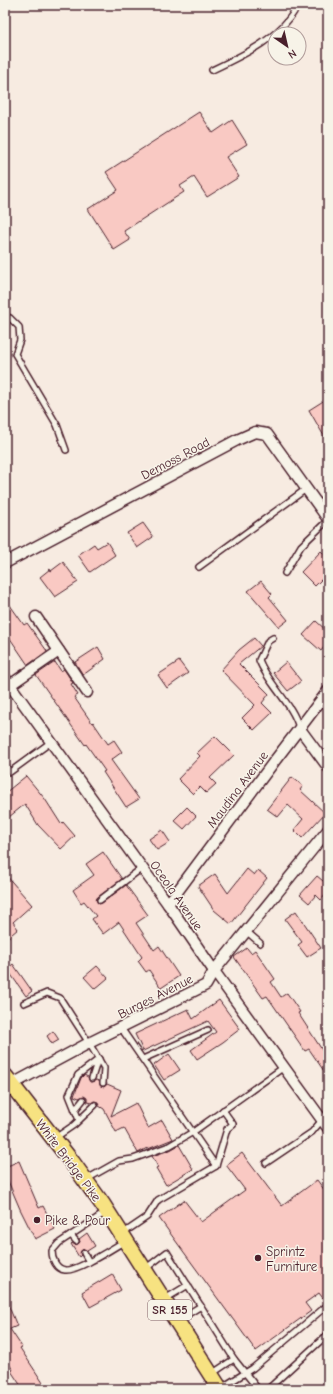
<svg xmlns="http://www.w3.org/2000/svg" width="333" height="1394" font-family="'Comic Neue',sans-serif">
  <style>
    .building { fill: #f9c9c3; stroke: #4a1f2b }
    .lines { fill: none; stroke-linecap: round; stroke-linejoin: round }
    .lane-casing { stroke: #4a1f2b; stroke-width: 8 }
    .street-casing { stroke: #4a1f2b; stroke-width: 13 }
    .primary-casing { stroke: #4a1f2b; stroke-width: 18 }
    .lane { stroke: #f7f3e8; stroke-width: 5 }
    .street { stroke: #f7f3e8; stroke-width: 10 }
    .primary { stroke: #f7e281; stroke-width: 15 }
    .poi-dot { fill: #4a1f2b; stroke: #f7f3e8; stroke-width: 1.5 }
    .labels { text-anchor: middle; stroke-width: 3; stroke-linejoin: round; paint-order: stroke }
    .shield { fill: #f7f3e8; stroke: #7e5f64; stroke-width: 1 }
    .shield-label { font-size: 12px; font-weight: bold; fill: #4a1f2b }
    .street-label { font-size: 13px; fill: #4a1f2b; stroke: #f7f3e8 }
    .poi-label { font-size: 13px; fill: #4a1f2b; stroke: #f7f3e8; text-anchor: start }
  </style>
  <rect width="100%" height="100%" fill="#f7ebe1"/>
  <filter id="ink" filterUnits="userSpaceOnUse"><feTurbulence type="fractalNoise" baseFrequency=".025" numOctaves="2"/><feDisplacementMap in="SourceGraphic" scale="8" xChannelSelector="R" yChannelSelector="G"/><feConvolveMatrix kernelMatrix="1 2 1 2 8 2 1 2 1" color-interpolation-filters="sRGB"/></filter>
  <g filter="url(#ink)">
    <!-- building -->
    <g class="building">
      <polygon points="199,112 213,133 232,120 247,144 226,157 239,177 207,197 194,177 180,186 184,192 124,231 130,240 114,250 88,209 118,190 106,172"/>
      <polygon points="328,398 328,443 309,410"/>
      <polygon points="143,523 153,537 137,548 127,533"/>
      <polygon points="107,542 115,555 90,572 78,555 94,544 97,548"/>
      <polygon points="321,551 328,558 328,573 315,586 301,572"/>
      <polygon points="63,562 78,582 55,597 40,577 50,569 51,571"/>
      <polygon points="261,581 272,594 269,597 288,620 279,627 248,591"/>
      <polygon points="5,598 24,625 27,623 47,651 28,665 5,631"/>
      <polygon points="316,621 328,632 328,642 321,651 303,635"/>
      <polygon points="254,638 261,646 239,664 269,694 262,703 272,713 254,730 242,718 255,705 221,670 239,650"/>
      <polygon points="98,647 105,659 83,675 75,662"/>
      <polygon points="179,661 188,673 167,688 158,675"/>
      <polygon points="55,662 61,671 64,669 73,683 71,684 78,695 74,697 92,723 93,722 108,744 114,740 122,752 111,760 139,799 126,807 103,772 105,771 86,744 85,745 36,675"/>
      <polygon points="286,662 301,681 288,691 273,673"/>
      <polygon points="215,736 234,755 210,778 216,784 206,793 200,787 193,794 178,779 200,756 197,753"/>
      <polygon points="26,776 45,799 61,824 63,822 75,836 61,849 38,825 25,804 9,817 5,812 5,793"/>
      <polygon points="292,777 303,786 300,790 325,813 302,838 294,830 303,819 288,805 278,817 267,809"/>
      <polygon points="187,807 196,816 184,829 174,820"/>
      <polygon points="162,830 170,842 157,850 149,839"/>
      <polygon points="103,852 122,879 98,897 97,902 99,904 102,903 126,885 148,915 136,923 154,950 159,946 179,976 161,988 149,970 146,972 138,961 142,957 119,922 103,934 92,919 96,916 84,901 81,903 73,890 94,875 86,864"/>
      <polygon points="247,869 254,875 258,870 267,878 231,924 214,910 198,886 215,874 228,893"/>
      <polygon points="5,874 32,905 13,922 18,929 5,940"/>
      <polygon points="317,876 328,885 328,892 321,900 316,895 309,903 300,895"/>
      <polygon points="296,911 321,948 307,957 298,945 302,942 285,919"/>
      <polygon points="247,948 251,953 255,950 275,979 271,982 281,997 287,993 300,1012 298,1013 324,1053 328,1050 328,1077 309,1049 305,1051 267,996 263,998 234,957"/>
      <polygon points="13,964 32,991 26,996 7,969"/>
      <polygon points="97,966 108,978 95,989 84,977"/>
      <polygon points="219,1000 240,1029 223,1042 197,1059 191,1050 216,1032 208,1021 143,1051 135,1034 188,1009 193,1019"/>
      <polygon points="53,1031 59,1040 52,1044 47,1036"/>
      <polygon points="169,1054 180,1070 164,1080 154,1065"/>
      <polygon points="84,1075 88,1077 90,1082 93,1082 96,1080 99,1081 101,1086 104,1087 107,1084 121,1090 111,1116 136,1103 148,1128 162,1120 173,1139 148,1149 147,1148 138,1153 124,1128 116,1132 104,1109 99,1106 98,1102 94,1101 91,1103 87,1102 87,1098 84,1096 79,1098 74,1096 81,1078"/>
      <polygon points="179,1145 193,1169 166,1185 156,1168 158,1167 152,1156 170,1150"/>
      <polygon points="242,1153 282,1206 317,1180 328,1195 328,1305 319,1293 305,1303 311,1311 256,1351 159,1218 184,1200 201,1222 245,1190 226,1165"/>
      <polygon points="19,1161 39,1208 43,1206 55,1229 35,1239 20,1209 5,1174 5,1167"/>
      <polygon points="87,1233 95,1246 87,1251 84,1249 82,1250 80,1253 81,1255 79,1257 71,1244 72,1243 75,1245 78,1244 80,1242 79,1239"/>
      <polygon points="112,1274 121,1290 90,1307 82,1292"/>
      <polygon points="5,1297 17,1326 10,1329 22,1347 20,1348 47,1389 23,1389 11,1371 13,1370 5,1358"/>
    </g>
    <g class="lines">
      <defs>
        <g id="lane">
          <path d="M212 70C244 55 281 38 298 5"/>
          <polyline points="5,316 10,318 19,327 20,340 15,354 57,425 66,450"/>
          <polyline points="199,567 306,489"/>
          <polyline points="285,573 301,546 328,520"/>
          <path d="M273 638 268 641 259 660C268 684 293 704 299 728"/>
          <polyline points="5,765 10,772 51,742"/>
          <polyline points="100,900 142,868"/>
          <polyline points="246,931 260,943"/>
          <polyline points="24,1003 47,993 60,998 89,1043 104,1068 103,1083"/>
          <polyline points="121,1028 216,1166"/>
          <polyline points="143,1059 208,1030"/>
          <polyline points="92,1078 98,1059"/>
          <polyline points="75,1110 83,1100"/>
          <polyline points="79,1120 69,1095 78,1075 99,1059"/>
          <polyline points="55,1138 74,1125 95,1105"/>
          <polyline points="266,1163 312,1132 322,1120"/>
          <polyline points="87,1179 119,1161 133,1159 169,1146 193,1132 284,1067"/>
          <path d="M106 1212 59 1243 52 1251C52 1259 56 1269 65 1270 77 1272 113 1248 125 1241"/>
          <polyline points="122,1234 147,1217 158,1200 216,1166 227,1129 233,1124 223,1110"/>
          <polyline points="71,1235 76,1241"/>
          <polyline points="84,1253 89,1262"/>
          <polyline points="145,1269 167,1252 234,1359 213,1373"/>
          <polyline points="165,1299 188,1285"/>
          <polyline points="178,1320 201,1306"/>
          <polyline points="234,1359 258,1389"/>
          <polyline points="221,1388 253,1368 324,1308 328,1313"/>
          <polyline points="268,1389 328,1334"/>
        </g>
        <g id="street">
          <polyline points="5,563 237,440 255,432 267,434 328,519"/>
          <polyline points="36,617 87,692"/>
          <polyline points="5,678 168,904 214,971 328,1128"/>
          <polyline points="10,685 59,651"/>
          <polyline points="300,729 328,767"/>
          <polyline points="168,904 273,763 328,691"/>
          <polyline points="7,1087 89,1043 206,985 214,971 328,830"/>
        </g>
        <polyline id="primary" points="5,1076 72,1162 103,1205 220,1389"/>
      </defs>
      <!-- lane casing -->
      <use href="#lane" class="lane-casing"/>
      <!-- street casing -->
      <use href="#street" class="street-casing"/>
      <!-- primary casing -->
      <use href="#primary" class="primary-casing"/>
      <!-- lane -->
      <use href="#lane" class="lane"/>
      <!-- street -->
      <use href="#street" class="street"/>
      <!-- primary -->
      <use href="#primary" class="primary"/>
    </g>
  </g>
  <!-- markers -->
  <g class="poi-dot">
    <circle cx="37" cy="1220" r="4"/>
    <circle cx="258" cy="1258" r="4"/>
  </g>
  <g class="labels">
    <!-- shield labels -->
    <rect class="shield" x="148" y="1300" width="44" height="20" rx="3"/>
    <g class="shield-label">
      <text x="170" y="1314">SR 155</text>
    </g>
    <!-- street labels -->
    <g class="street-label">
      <text transform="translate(175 458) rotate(-28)" y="5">Demoss Road</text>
      <text transform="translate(237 789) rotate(-53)" y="5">Maudina Avenue</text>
      <text transform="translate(177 895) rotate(55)" y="5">Oceola Avenue</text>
      <text transform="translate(155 996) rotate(-27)" y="5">Burges Avenue</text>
      <text transform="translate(69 1160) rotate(53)" y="5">White Bridge Pike</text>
    </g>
    <!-- poi labels -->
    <g class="poi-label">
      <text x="45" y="1225">Pike &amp; Pour</text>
      <text x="266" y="1256">Sprintz<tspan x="266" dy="15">Furniture</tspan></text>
    </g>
  </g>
  <!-- margin -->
  <rect width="333" height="1394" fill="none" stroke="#f7f3e8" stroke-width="20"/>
  <rect x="10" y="10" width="313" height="1374" fill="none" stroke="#4a1f2b" stroke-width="1.5" filter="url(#ink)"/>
  <!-- north arrow -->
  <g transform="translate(287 46) rotate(146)"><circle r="19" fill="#f7f3e8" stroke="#b29e9c"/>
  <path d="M0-3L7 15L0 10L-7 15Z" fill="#4a1f2b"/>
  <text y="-6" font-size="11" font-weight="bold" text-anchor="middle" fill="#4a1f2b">N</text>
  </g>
</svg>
